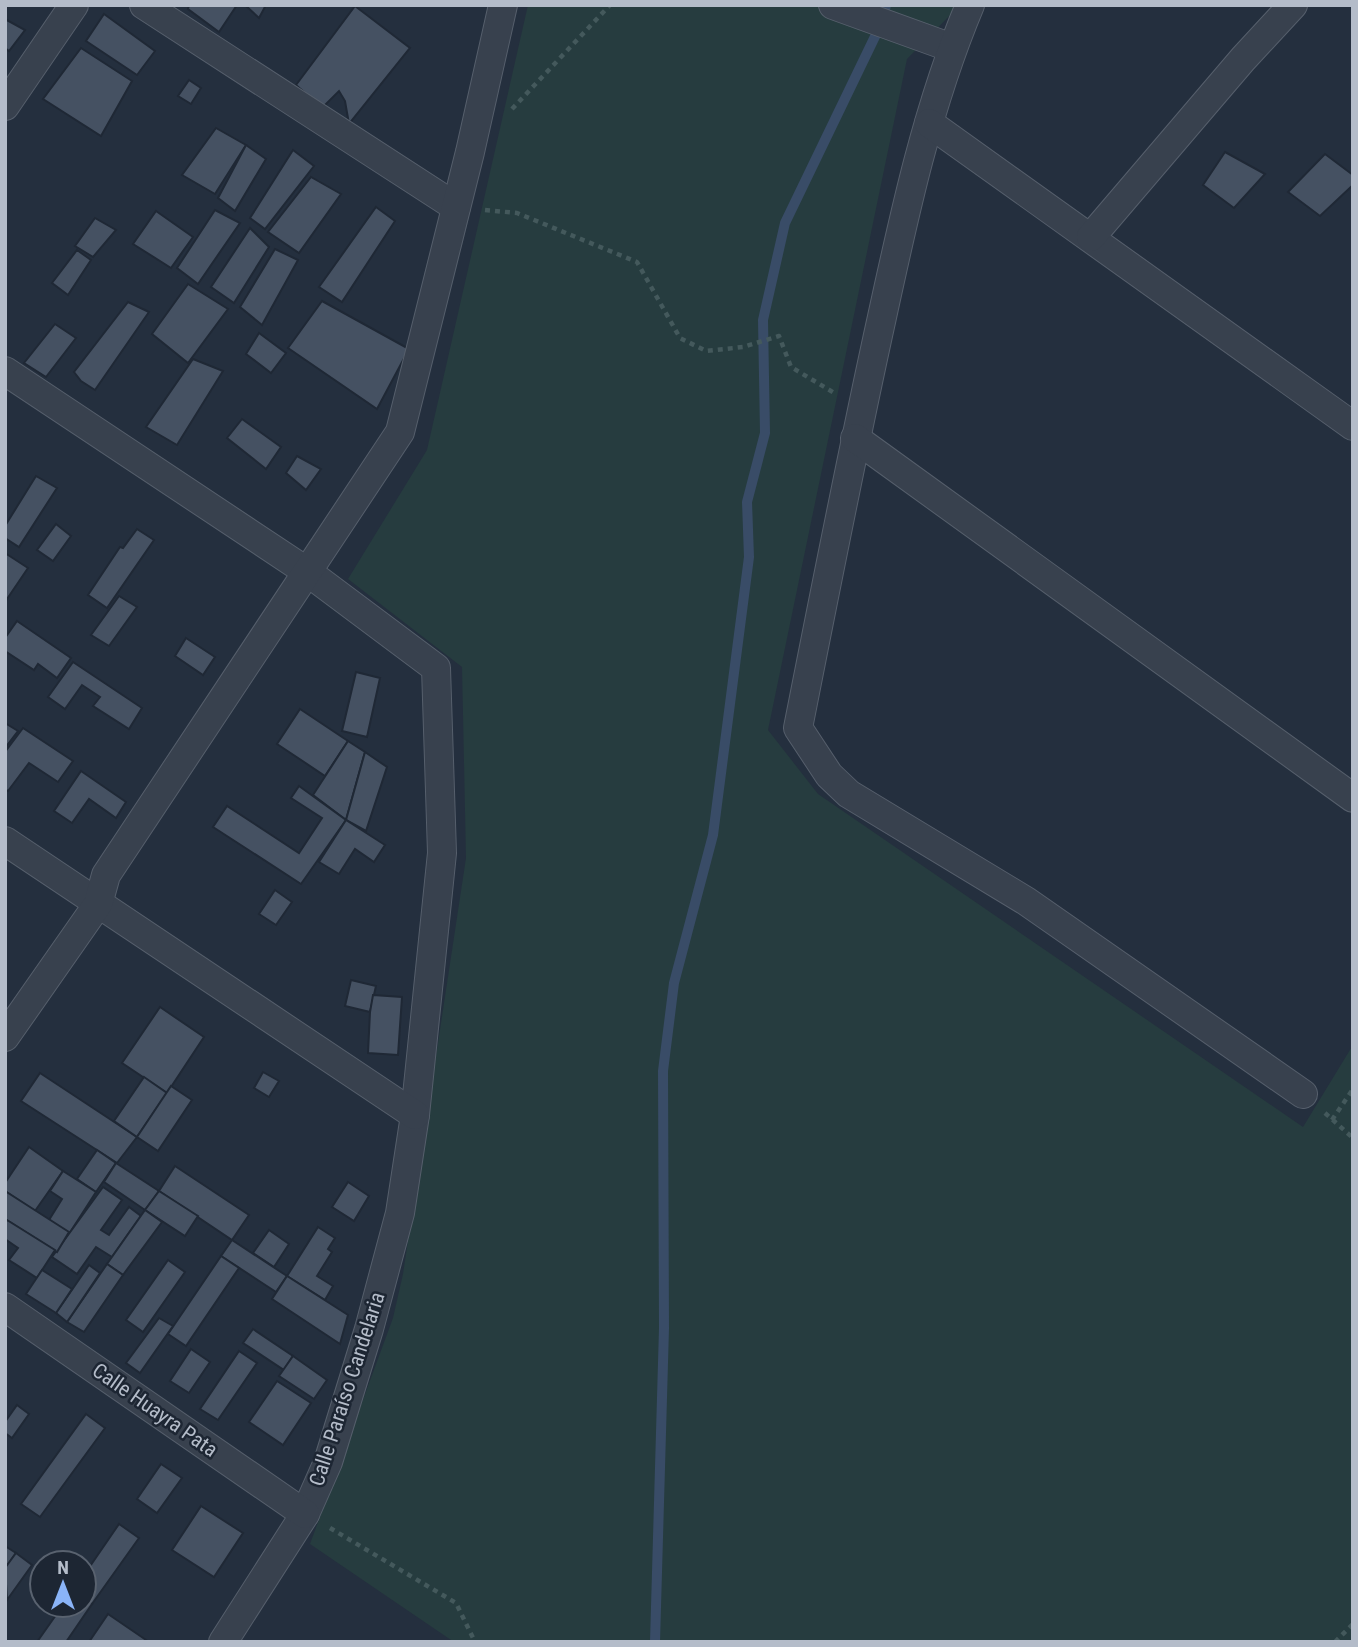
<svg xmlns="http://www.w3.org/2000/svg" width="1358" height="1647" font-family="'Roboto Condensed',sans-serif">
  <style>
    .green { fill: #263c3f }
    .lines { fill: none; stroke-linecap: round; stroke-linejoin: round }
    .stream { stroke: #394c67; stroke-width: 10 }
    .building { fill: #455162; stroke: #1f2835; stroke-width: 2 }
    .minor-casing { stroke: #565f6c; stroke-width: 30 }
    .path { stroke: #44595c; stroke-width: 4.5; stroke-dasharray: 5 5; stroke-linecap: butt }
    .minor { stroke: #38414e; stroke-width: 28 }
    .labels { text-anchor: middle; stroke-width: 5; stroke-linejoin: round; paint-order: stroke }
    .street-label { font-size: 21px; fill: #b4bcc9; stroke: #1d2633 }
  </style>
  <rect width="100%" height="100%" fill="#242f3e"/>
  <!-- green -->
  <polygon class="green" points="528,5 960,5 907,59 768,730 818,794 1303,1127 1353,1045 1353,1642 454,1642 310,1544 393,1318 403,1274 466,858 462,667 348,579 427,450"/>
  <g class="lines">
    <!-- stream -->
    <polyline class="stream" points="655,1642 664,1328 663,1071 674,983 713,835 749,557 747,502 765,433 763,320 785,223 882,22 886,5"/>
  </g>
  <!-- building -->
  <g class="building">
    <polygon points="189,5 237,5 219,32 188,9"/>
    <polygon points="245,5 266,5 259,18"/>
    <polygon points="355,6 410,48 349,124 345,101 339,91 322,108 296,85"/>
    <polygon points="104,14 155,51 137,75 86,41"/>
    <polygon points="5,19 25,30 9,51 5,48"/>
    <polygon points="81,48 132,81 101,136 43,99"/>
    <polygon points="189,80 201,88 191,104 178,96"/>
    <polygon points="216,128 246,145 215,194 182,175"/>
    <polygon points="246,145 266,159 235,211 218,198"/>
    <polygon points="293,150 314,166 265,229 250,218"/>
    <polygon points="1225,152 1265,174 1234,208 1203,185"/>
    <polygon points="1325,154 1353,175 1353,185 1320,216 1288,192"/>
    <polygon points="311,177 341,194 299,253 268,232"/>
    <polygon points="376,207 395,221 342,302 319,287"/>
    <polygon points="215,210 240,223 198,284 177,268"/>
    <polygon points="156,211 193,237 171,268 133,244"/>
    <polygon points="95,218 116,230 93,257 75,246"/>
    <polygon points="250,228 269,247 234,303 211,287"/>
    <polygon points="275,249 298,260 262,325 240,307"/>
    <polygon points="77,250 91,260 68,295 52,283"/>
    <polygon points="188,284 228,309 188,363 152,334"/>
    <polygon points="322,301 409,349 377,409 288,348"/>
    <polygon points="128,302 149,312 95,390 81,381 74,372"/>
    <polygon points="55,324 76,338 46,377 24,363"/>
    <polygon points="259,333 286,353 271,373 246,354"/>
    <polygon points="193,359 223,371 177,445 146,427"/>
    <polygon points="242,419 281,447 266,469 227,438"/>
    <polygon points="297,456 321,469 306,490 286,473"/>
    <polygon points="36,476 57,488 19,547 5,538 5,526"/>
    <polygon points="56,524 71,536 53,561 37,550"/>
    <polygon points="137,529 154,540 107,608 88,595 120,547 123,548"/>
    <polygon points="5,553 28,568 5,602"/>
    <polygon points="119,596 137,607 109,646 91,635"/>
    <polygon points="17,621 71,658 57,678 38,664 34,670 5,651 5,638"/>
    <polygon points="186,638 215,657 203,675 175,656"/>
    <polygon points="73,662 142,708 129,729 93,706 100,697 82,685 65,709 48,697"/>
    <polygon points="356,672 380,678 367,737 342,731"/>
    <polygon points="300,709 348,741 325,776 277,744"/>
    <polygon points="5,723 18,731 5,748"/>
    <polygon points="23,728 73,761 58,782 29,763 8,791 5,789 5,752"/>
    <polygon points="348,741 365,752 346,820 313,795"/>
    <polygon points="365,752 387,767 366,831 346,820"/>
    <polygon points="81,771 126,802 116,818 89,799 72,823 54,811"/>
    <polygon points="299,786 346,820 301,884 213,827 227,806 299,853 322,818 291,798"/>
    <polygon points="346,820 385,845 374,862 355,849 339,874 319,862"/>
    <polygon points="275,890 292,902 276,925 259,914"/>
    <polygon points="351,980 376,986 370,1012 345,1006"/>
    <polygon points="373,995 402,997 398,1055 368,1053 370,1012"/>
    <polygon points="160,1007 204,1037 167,1093 122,1063"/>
    <polygon points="263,1072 279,1081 269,1097 254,1088"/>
    <polygon points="40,1073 137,1137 117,1163 21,1101"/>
    <polygon points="144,1077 167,1093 137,1137 114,1121"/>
    <polygon points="171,1086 192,1100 158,1151 137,1137"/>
    <polygon points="29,1147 63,1171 35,1211 5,1191 5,1183"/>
    <polygon points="97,1150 116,1163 96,1192 77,1179"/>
    <polygon points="116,1163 159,1191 145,1210 104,1182"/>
    <polygon points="175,1166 249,1215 232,1240 159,1191"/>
    <polygon points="63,1171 96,1192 69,1234 49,1220 62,1199 50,1191"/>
    <polygon points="348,1182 369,1196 354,1221 332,1207"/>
    <polygon points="103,1187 122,1200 101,1230 109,1235 129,1207 141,1216 112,1257 96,1247 77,1274 52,1257"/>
    <polygon points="5,1191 69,1232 57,1252 5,1219"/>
    <polygon points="159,1191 198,1216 185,1236 145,1210"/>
    <polygon points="145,1210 162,1222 123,1275 107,1264"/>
    <polygon points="7,1220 55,1250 37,1278 9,1260 18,1248 5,1239 5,1223"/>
    <polygon points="318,1227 335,1238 328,1249 332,1252 317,1276 333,1286 325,1300 287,1276"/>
    <polygon points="269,1230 289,1244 274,1267 253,1253"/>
    <polygon points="232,1240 287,1276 276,1292 221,1256"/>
    <polygon points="221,1256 239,1268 186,1346 168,1334"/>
    <polygon points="168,1260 185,1272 143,1332 126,1320"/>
    <polygon points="107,1264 123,1275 84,1332 67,1322"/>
    <polygon points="89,1265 100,1273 67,1322 56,1313"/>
    <polygon points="42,1270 72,1289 56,1313 26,1294"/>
    <polygon points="287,1276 348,1315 340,1344 272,1299"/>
    <polygon points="159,1318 173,1326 140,1373 126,1363"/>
    <polygon points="253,1329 293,1356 284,1370 243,1343"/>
    <polygon points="191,1349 210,1362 189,1393 170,1381"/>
    <polygon points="239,1351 257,1363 218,1420 200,1409"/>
    <polygon points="293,1356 327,1380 314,1399 279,1376"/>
    <polygon points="277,1381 311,1403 283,1445 249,1422"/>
    <polygon points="17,1405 29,1414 12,1438 5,1433 5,1422"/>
    <polygon points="86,1414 105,1428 40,1517 21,1504"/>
    <polygon points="161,1464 182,1478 157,1513 137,1499"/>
    <polygon points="201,1506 243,1533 214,1577 172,1550"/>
    <polygon points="119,1524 139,1538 92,1604 84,1599 84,1575"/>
    <polygon points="5,1546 16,1553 5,1569"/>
    <polygon points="16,1553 32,1565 7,1600 5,1568"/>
    <polygon points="84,1599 92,1604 66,1642 37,1642 63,1605 84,1605"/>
    <polygon points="108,1614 149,1642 89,1642"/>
  </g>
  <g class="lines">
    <defs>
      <g id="minor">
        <polyline points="144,5 456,207"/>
        <polyline points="833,5 952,48"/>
        <path d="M970 5C928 105 905 211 882 317 852 453 825 591 798 728L829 775 849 794 1026 901 1303 1094"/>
        <polyline points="5,106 74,5"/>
        <polyline points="929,123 1353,426"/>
        <polyline points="1091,237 1243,59 1293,5"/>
        <polyline points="5,371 309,573 436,668 442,853 415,1115 400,1213 369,1329 328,1462 305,1514 223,1642"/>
        <polyline points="855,438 1353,798"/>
        <polyline points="5,841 415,1115"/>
        <polyline points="5,1037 98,904 106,875 400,432 470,152 503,5"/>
        <polyline points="5,1307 305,1514"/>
      </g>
    </defs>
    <!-- minor casing -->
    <use href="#minor" class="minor-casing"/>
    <!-- path -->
    <g class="path">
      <polyline points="512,109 610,5"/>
      <polyline points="485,210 517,213 637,262 680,338 706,351 743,347 779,336 791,367 836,394"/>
      <polyline points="1325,1113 1353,1138"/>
      <polyline points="1332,1120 1353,1089"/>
      <polyline points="330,1528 456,1603 475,1642"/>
      <polyline points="1335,1642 1353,1624"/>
    </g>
    <!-- minor -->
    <use href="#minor" class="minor"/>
  </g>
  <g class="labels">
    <!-- street labels -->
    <g class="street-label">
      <text transform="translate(347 1389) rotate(-72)" y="7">Calle Paraíso Candelaria</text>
      <text transform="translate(155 1410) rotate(35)" y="7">Calle Huayra Pata</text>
    </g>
  </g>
  <!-- border -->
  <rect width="1358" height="1647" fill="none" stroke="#b4bcc9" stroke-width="14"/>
  <!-- north arrow -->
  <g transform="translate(63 1584)"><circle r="33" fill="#1d2633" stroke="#59626f" stroke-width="2"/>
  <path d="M0-5L12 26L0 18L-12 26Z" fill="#8ab4f8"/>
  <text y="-10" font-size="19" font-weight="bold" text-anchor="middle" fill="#b4bcc9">N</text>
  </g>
</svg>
